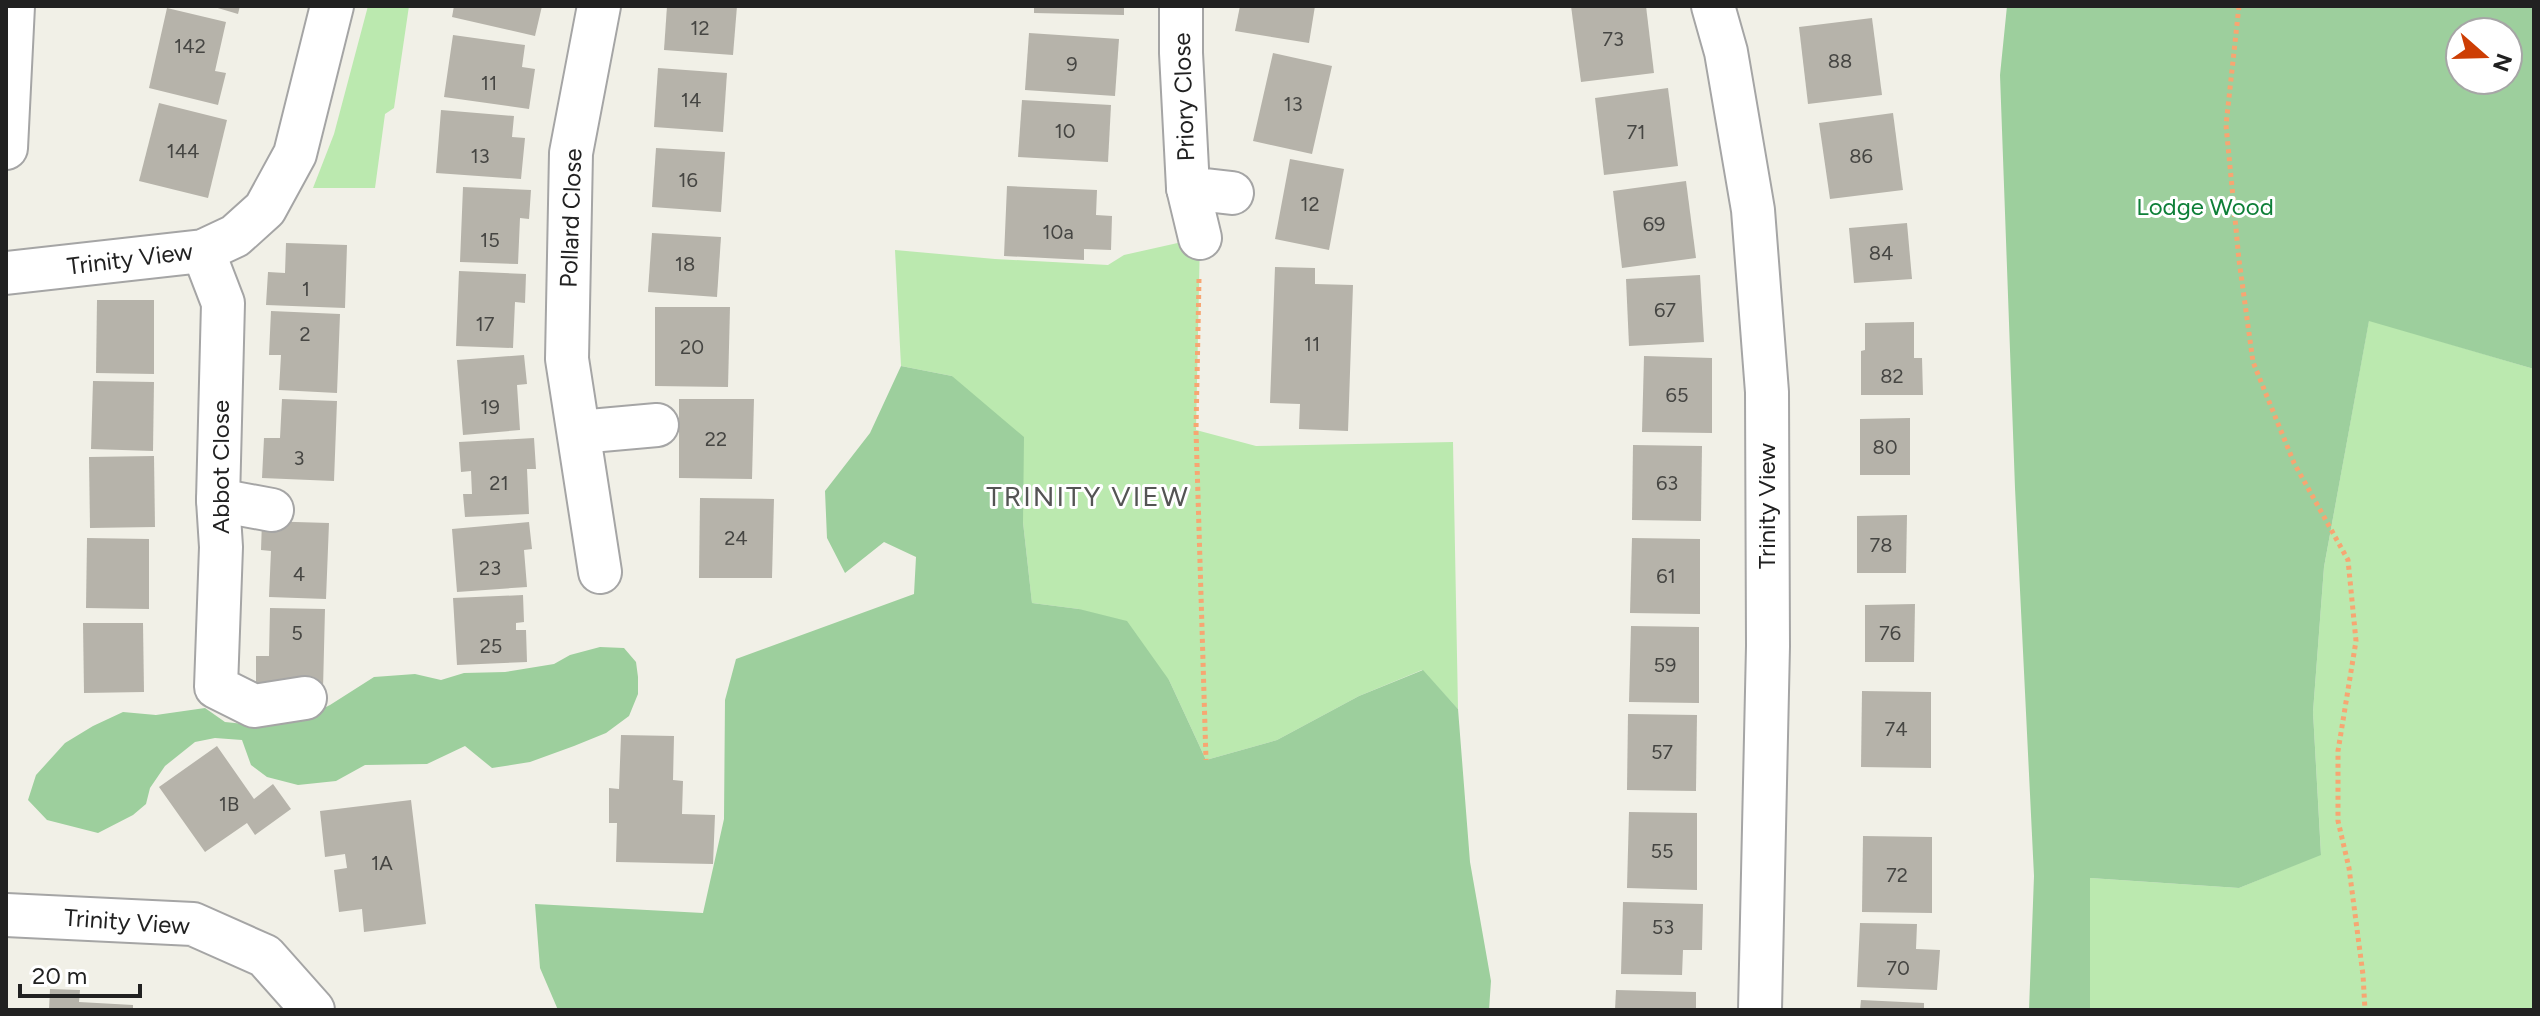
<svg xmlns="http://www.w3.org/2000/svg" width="2540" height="1016" font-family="Figtree,sans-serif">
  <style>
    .grass { fill: #bbe9af }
    .forest { fill: #9dcf9d; fill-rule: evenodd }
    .building { fill: #b6b3aa }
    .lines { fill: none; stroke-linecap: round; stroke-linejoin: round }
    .minor-casing { stroke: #a5a5a5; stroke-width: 46 }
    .path { stroke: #f7a672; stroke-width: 5; stroke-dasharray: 4 4; stroke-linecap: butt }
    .minor { stroke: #fff; stroke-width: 42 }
    .labels { text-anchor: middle; stroke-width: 6; stroke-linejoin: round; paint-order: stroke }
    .number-label { font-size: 20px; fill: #464643 }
    .street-label { font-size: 24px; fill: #212121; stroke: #fff }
    .park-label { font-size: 24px; fill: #0e7f38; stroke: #fff }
    .quarter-label { font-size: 28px; letter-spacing: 2px; fill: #545454; stroke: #fff }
  </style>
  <rect width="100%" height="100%" fill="#f1f0e7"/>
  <!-- grass -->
  <g class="grass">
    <polygon points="368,6 409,6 394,108 385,114 375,188 313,188 334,134"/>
    <polygon points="1200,238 1196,430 1256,446 1453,442 1458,709 1422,670 1359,696 1277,740 1206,760 1169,680 1079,609 1032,603 1023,522 952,376 901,366 895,250 995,259 1108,265 1124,255"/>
    <polygon points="2369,320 2534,369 2534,1010 2090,1010 2090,878 2239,888 2321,854 2313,712 2324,567"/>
  </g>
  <!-- forest -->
  <g class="forest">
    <path d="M2007 6H2534V369L2369 321 2324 567 2313 712 2321 855 2239 888 2090 878V1010H2029L2034 876 2015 488 2000 75ZM2460 32H2508V80H2460Z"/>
    <polygon points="901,366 952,376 1024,437 1023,522 1032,603 1079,609 1127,621 1169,680 1206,760 1277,740 1359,696 1423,670 1458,709 1470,862 1491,981 1489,1010 558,1010 540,968 535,904 703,913 724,819 725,700 736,659 914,594 916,557 884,542 845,573 827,538 825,491 870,433"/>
    <polygon points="600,647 624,648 636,662 638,677 638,694 629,716 606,733 574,746 530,762 492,768 465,746 427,764 365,765 336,781 298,785 267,777 251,765 242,740 215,738 195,742 165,766 150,788 146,804 133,815 98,833 47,820 28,800 36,775 65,743 93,726 123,712 156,715 205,708 225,722 263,726 298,721 330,705 374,677 415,674 441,680 464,673 505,672 554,664 570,655"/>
  </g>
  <!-- building -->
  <g class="building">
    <polygon points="211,6 240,6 238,14"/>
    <polygon points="454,6 542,6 535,36 452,17"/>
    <polygon points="667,6 737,6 733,55 664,50"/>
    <polygon points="1034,6 1124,6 1124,15 1034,13"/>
    <polygon points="1240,6 1315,6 1309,43 1235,31"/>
    <polygon points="1571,6 1646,6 1654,73 1581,82"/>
    <polygon points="167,8 226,22 215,71 226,73 218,105 149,88"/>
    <polygon points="1872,18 1882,95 1808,104 1799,27"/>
    <polygon points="1029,33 1119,39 1115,96 1025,90"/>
    <polygon points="453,35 525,45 522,67 535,69 529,109 444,97"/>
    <polygon points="1273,53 1332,66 1312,154 1253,141"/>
    <polygon points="658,68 727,73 723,132 654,127"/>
    <polygon points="1668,88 1678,166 1604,175 1595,98"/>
    <polygon points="1022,100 1111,105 1108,162 1018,157"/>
    <polygon points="159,103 227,120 208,198 139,181"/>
    <polygon points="441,110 514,116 512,137 525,138 521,179 436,173"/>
    <polygon points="1893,113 1903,190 1830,199 1819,123"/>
    <polygon points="656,148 725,152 721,212 652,207"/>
    <polygon points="1290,159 1344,169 1329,250 1275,239"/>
    <polygon points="1686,181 1696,258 1622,268 1613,191"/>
    <polygon points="1007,186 1097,190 1096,215 1112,216 1111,250 1084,249 1084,260 1004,256"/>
    <polygon points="463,187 531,190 529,219 520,218 518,264 460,262"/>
    <polygon points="1907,223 1912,279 1854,283 1849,228"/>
    <polygon points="652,233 721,237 717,297 648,292"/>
    <polygon points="286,243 347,245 345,308 266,305 268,272 285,273"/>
    <polygon points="1275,267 1315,268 1315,284 1353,285 1348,431 1299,429 1300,404 1270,403"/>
    <polygon points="459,271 526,274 525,303 515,302 513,348 456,346"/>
    <polygon points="1700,275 1704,342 1629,346 1626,279"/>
    <polygon points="97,300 154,300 154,374 96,373"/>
    <polygon points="655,307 730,307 728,387 655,386"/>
    <polygon points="271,311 340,314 337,393 279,390 281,355 269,355"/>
    <polygon points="1914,322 1914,358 1922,358 1923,395 1861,395 1861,351 1865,350 1865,323"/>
    <polygon points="524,355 527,384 517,385 520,430 463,435 457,360"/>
    <polygon points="1644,356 1712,358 1712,433 1642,432"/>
    <polygon points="93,381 154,382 153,451 91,449"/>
    <polygon points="282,399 337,401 334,481 262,478 264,438 280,438"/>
    <polygon points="679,399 754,399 752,479 679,478"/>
    <polygon points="1910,418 1910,475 1860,475 1860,419"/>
    <polygon points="534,438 536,469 527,469 529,514 465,517 463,494 472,494 471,471 461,472 459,442"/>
    <polygon points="1633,445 1702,446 1701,521 1632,520"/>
    <polygon points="154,456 155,527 90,528 89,457"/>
    <polygon points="700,498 774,499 772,578 699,578"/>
    <polygon points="1907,515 1906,573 1857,573 1857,516"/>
    <polygon points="262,521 329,523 326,599 269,597 271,551 261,550"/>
    <polygon points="529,522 532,549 524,550 527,587 457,592 452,529"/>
    <polygon points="87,538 149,539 149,609 86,608"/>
    <polygon points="1632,538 1700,539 1700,614 1630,613"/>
    <polygon points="523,595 524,622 516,623 516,630 526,630 527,662 457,665 453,598"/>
    <polygon points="1915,604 1914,662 1865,662 1865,605"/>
    <polygon points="270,608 325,609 323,689 256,687 256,656 269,656"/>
    <polygon points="83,623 143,623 144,692 84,693"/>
    <polygon points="1631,626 1699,627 1699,703 1629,702"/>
    <polygon points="1862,691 1931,692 1931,768 1861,767"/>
    <polygon points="1628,714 1697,715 1696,791 1627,790"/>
    <polygon points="621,735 674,736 673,780 683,781 682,814 715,815 713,864 616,862 617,823 609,823 609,788 619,789"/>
    <polygon points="217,746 254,799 273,784 291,809 255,835 247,823 205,852 159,787"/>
    <polygon points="411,800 426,924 364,932 362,909 339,912 334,870 347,868 345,854 325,857 320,811"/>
    <polygon points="1629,812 1697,813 1697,890 1627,888"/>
    <polygon points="1863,836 1932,837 1932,913 1862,912"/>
    <polygon points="1623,902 1703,904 1702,950 1683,950 1682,975 1621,974"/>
    <polygon points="1860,923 1917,924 1916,949 1940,950 1937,990 1857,987"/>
    <polygon points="50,989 80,990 79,1002 133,1005 133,1010 49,1010"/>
    <polygon points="1616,990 1696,992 1696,1010 1615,1010"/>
    <polygon points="1861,1000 1924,1003 1924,1010 1860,1010"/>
  </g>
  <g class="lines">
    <defs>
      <g id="minor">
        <polyline points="599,6 571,153 567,359 600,572"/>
        <polyline points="1181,6 1181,53 1188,188 1232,193"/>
        <polyline points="1713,6 1726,52 1753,210 1767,392 1768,646 1760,1010"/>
        <polyline points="6,148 13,6"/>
        <polyline points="1188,188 1200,238"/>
        <polyline points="203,251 223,303 218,500 221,547 216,687 254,706 305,698"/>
        <polyline points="6,273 203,251 235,236 265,209 295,154 332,6"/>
        <polyline points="579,432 657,425"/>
        <polyline points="218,500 272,510"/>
        <polyline points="6,915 193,924 265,956 313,1010"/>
      </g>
    </defs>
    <!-- minor casing -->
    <use href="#minor" class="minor-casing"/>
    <!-- path -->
    <g class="path">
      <polyline points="2239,6 2226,125 2239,260 2253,362 2294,463 2348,560 2356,641 2338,751 2338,821 2349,868 2363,975 2365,1010"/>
      <polyline points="1199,279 1196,430 1206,760"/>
    </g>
    <!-- minor -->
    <use href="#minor" class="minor"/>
  </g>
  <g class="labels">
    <!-- number labels -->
    <g class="number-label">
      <text x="700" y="35">12</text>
      <text x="1613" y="46">73</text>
      <text x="190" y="53">142</text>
      <text x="1840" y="68">88</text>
      <text x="1072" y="71">9</text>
      <text x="489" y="90">11</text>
      <text x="691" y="107">14</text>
      <text x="1293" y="111">13</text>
      <text x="1065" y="138">10</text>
      <text x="1636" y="139">71</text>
      <text x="183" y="158">144</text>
      <text x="480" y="163">13</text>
      <text x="1861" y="163">86</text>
      <text x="688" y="187">16</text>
      <text x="1310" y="211">12</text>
      <text x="1654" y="231">69</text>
      <text x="1058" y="239">10a</text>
      <text x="490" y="247">15</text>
      <text x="1881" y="260">84</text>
      <text x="685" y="271">18</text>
      <text x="306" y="296">1</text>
      <text x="1665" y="317">67</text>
      <text x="485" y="331">17</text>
      <text x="305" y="341">2</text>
      <text x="1312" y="351">11</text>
      <text x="692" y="354">20</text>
      <text x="1892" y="383">82</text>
      <text x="1677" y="402">65</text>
      <text x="490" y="414">19</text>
      <text x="716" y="446">22</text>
      <text x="1885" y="454">80</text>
      <text x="299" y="465">3</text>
      <text x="499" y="490">21</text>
      <text x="1667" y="490">63</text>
      <text x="736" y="545">24</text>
      <text x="1881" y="552">78</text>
      <text x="490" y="575">23</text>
      <text x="299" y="581">4</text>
      <text x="1666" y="583">61</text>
      <text x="297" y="640">5</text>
      <text x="1890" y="640">76</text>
      <text x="491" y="653">25</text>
      <text x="1665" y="672">59</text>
      <text x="1896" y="736">74</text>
      <text x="1662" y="759">57</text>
      <text x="229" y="811">1B</text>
      <text x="1662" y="858">55</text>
      <text x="382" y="870">1A</text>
      <text x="1897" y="882">72</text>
      <text x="1663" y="934">53</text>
      <text x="1898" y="975">70</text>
    </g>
    <!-- street labels -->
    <g class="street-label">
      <text transform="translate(1184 97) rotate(-92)" y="8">Priory Close</text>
      <text transform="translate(571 218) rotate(-88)" y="8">Pollard Close</text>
      <text transform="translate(130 259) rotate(-7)" y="8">Trinity View</text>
      <text transform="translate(221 467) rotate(-90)" y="8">Abbot Close</text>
      <text transform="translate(1767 506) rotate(-90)" y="8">Trinity View</text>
      <text transform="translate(127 922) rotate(4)" y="8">Trinity View</text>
    </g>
    <!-- park labels -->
    <g class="park-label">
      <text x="2205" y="215">Lodge Wood</text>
    </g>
    <!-- quarter labels -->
    <g class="quarter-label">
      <text x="1088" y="506">TRINITY VIEW</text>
    </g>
  </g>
  <!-- border -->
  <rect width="2540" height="1016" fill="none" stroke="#212121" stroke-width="16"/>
  <!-- north arrow -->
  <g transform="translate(2484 56) rotate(110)"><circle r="38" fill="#ffffff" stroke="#a6a6a6" stroke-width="2"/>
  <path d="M0-6L14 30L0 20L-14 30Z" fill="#cd3e04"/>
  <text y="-12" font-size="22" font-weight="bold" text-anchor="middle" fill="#212121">N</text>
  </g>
  <!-- scale -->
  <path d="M20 984v12h120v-12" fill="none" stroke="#212121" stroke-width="4"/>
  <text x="32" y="984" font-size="24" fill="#212121" stroke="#ffffff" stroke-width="6" paint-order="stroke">20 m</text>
</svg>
